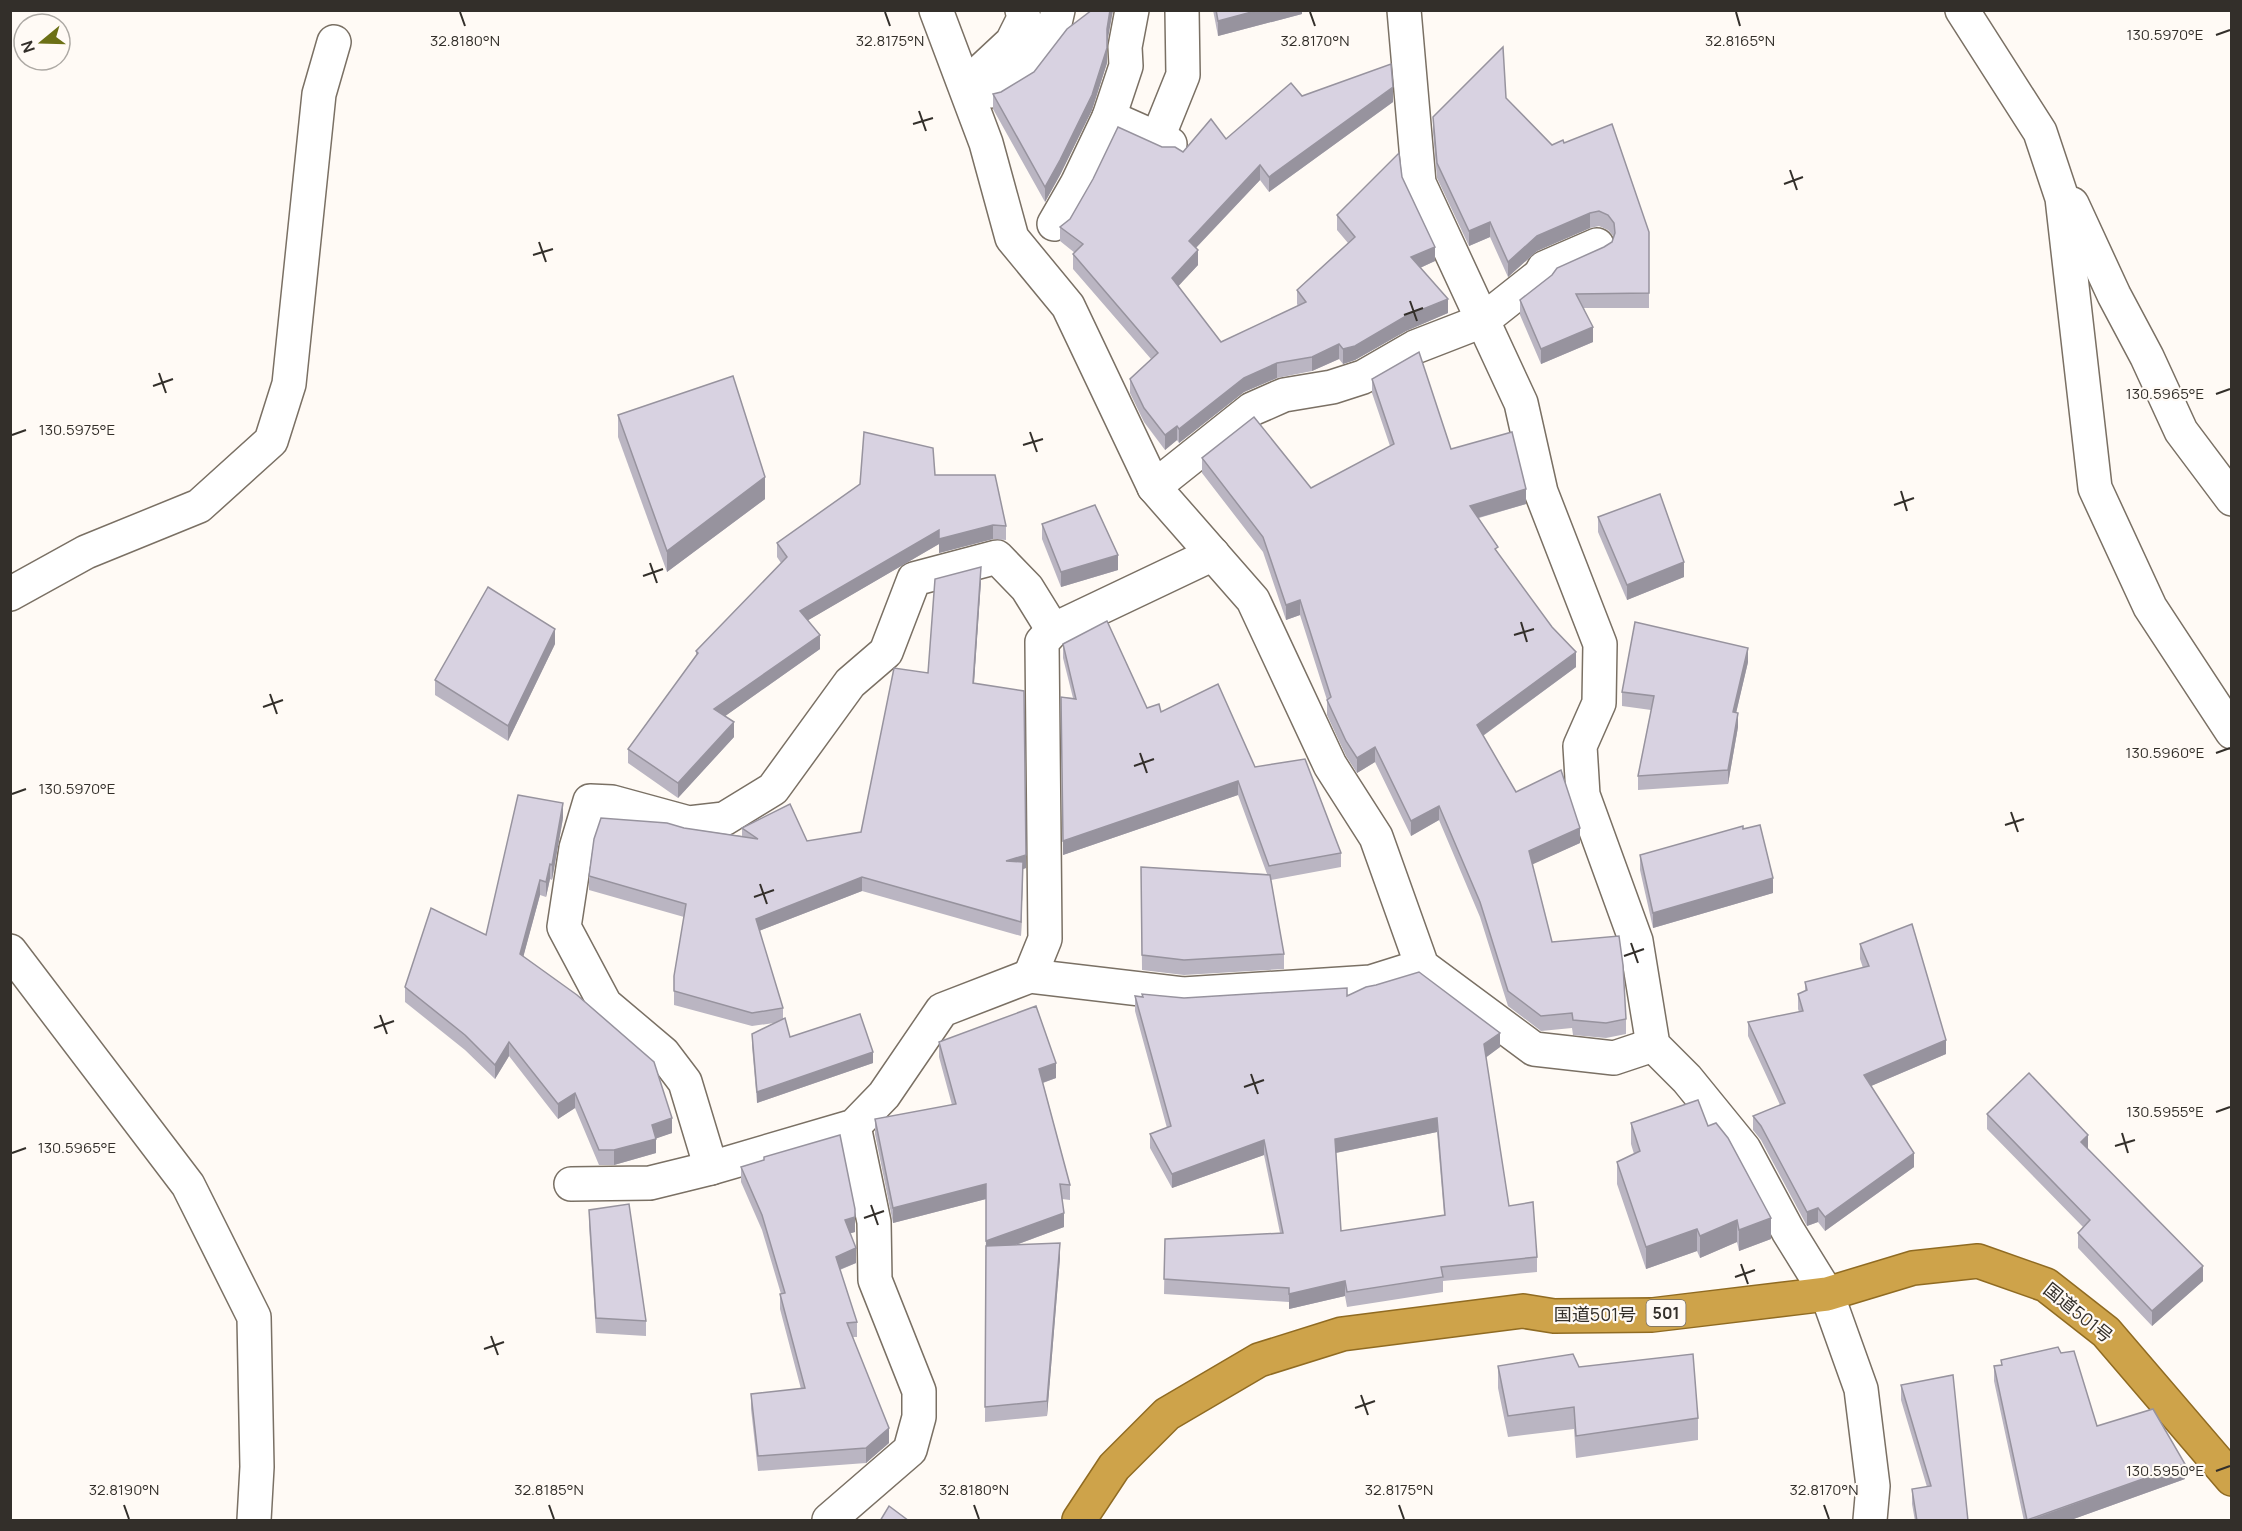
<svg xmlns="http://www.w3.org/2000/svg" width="2242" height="1531" font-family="Manrope,'Noto Sans JP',sans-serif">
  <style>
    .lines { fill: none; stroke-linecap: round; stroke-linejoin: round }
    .minor-casing { stroke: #7a7064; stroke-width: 36 }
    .tertiary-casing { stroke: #7a7064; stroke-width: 36 }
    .trunk-casing { stroke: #906b22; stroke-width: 36 }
    .minor { stroke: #fff; stroke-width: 33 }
    .tertiary { stroke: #fff; stroke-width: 33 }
    .trunk { stroke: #cea34a; stroke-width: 33 }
    .wall { fill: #bab5c2; fill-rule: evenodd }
    .shaded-wall { fill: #97939e }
    .building { fill: #d8d2e1; stroke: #97939e; stroke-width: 1.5; fill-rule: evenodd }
    .ticks { fill: none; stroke: #332f2a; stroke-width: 2 }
    .labels { text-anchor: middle; stroke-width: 4.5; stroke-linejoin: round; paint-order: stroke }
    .shield { fill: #fffaf5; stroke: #706c67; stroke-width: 1.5 }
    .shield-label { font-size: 16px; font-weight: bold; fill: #332f2a }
    .street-label { font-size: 18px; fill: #332f2a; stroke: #fffaf5 }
    .ticks-label { font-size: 15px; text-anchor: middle; fill: #332f2a; stroke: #fffaf5; stroke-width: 4.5; stroke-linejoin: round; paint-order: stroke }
  </style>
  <rect width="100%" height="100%" fill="#fffaf5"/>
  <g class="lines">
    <defs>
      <g id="minor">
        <polyline points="936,10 986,143 1012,238 1068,306 1154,487 1253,600 1330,765 1376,837 1422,966 1534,1049 1614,1058 1653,1045"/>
        <polyline points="1022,10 1024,18 1012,42 982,70 991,91 1024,71 1053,32 1058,10"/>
        <polyline points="1404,10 1419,183 1521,403 1541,492 1600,644 1599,703 1580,746 1583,795 1636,941 1653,1045 1687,1079 1744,1149 1788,1231 1827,1294"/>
        <polyline points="1962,10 2040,132 2062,198 2095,488 2150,607 2232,732"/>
        <polyline points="1109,117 1126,66 1125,47 1132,10"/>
        <polyline points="1158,137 1183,75 1182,10"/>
        <polyline points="2072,204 2114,295 2147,357 2181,431 2232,499"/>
        <polyline points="1054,224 1077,184 1109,117 1170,144"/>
        <polyline points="1154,487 1252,409 1284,395 1332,387 1363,377 1415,347 1482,321 1540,275 1544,268 1597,245"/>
        <polyline points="10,594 86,552 199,506 271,441 289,384 319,94 334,42"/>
        <polyline points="10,951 188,1185 254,1317 257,1467 254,1520"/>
        <polyline points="1030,976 1045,939 1042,642 1053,630"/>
        <polyline points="711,1168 685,1082 663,1053 605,1004 564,927 576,848 590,801 612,802 689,823 724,819 773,789 850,683 886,652 914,579 997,557 1027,588 1053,630 1213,554"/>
        <polyline points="571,1184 650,1183 711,1168 854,1126 884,1095 942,1010 1030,976 1183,994 1371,982 1422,966"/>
        <polyline points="829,1520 910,1450 919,1417 919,1391 875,1280 874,1222 854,1126"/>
      </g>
      <polyline id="tertiary" points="1827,1294 1861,1389 1873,1486 1870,1520"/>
      <polyline id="trunk" points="1079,1520 1114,1467 1167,1414 1259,1360 1342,1334 1523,1311 1554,1316 1652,1315 1827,1294 1913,1268 1978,1261 2046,1285 2106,1332 2232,1479"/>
    </defs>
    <!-- minor casing -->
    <use href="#minor" class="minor-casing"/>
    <!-- tertiary casing -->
    <use href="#tertiary" class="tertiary-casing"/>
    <!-- trunk casing -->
    <use href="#trunk" class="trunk-casing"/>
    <!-- minor -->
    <use href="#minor" class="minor"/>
    <!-- tertiary -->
    <use href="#tertiary" class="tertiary"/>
    <!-- trunk -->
    <use href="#trunk" class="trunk"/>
  </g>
  <!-- wall -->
  <g class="wall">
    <polygon points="1088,10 1113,10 1107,42 1107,63 1092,110 1060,175 1045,202 993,109 993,94 1001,92 1034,72 1091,12"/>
    <polygon points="1213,10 1302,10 1302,14 1218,36"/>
    <polygon points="1302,96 1393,102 1269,192 1260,180 1196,248 1198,265 1178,286 1221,342 1298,306 1297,304 1297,290 1348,243 1337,230 1337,215 1402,177 1435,261 1420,268 1448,313 1406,331 1355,360 1343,364 1339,359 1312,371 1277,378 1244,392 1179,443 1177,440 1165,450 1144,422 1130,393 1130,379 1151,359 1073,269 1073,254 1075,253 1060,241 1060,227 1162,147 1183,152 1226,139"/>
    <polygon points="1506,98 1552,145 1564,143 1649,232 1649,308 1584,308 1593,342 1541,364 1520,315 1520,300 1604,247 1612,242 1614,237 1608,230 1599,226 1590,228 1537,251 1508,277 1490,237 1469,246 1437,178 1433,132 1433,117"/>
    <polygon points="1372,379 1451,449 1526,504 1479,518 1498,554 1576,667 1483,736 1516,792 1580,843 1532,864 1552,942 1626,1019 1626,1034 1606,1038 1573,1035 1572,1028 1541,1031 1508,1006 1480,917 1439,820 1411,836 1375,762 1357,773 1346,756 1327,715 1327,700 1300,615 1286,620 1263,552 1202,473 1202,458 1311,488 1390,446 1372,393"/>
    <polygon points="618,415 765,499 667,572 618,437"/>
    <polygon points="935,475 1006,526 1006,540 993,539 939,553 939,544 808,620 820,649 725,716 734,737 678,798 628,763 628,749 696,656 696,651 781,563 777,557 777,543"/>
    <polygon points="1598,517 1684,577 1627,600 1598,532"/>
    <polygon points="1042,524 1118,570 1061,587 1042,539"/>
    <polygon points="981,581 974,683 1026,868 1023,869 1021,936 862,891 759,931 783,1008 783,1019 790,1037 873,1063 757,1103 752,1046 752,1034 774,1023 752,1026 674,1005 674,976 684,917 589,890 589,876 684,828 742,836 742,828 807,841 861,832 928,673"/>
    <polygon points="555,644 508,741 435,695 435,680"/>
    <polygon points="1063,644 1147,708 1161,712 1255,767 1341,853 1341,867 1271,880 1284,954 1284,969 1184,975 1142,970 1141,867 1267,874 1238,795 1063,855 1061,697 1073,698 1063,658"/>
    <polygon points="1748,662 1736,713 1738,727 1728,784 1638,790 1638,776 1651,710 1622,706 1622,692"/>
    <polygon points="563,818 552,880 550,879 546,897 540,895 523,957 672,1133 656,1138 656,1153 614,1165 599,1165 575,1108 558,1119 509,1056 495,1079 465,1050 405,1002 405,987 486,935"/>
    <polygon points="1743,829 1773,893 1653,928 1640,870 1640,855"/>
    <polygon points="1860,944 1946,1054 1871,1086 1914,1167 1825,1231 1818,1222 1807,1226 1761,1140 1753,1130 1753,1116 1780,1105 1748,1036 1748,1022 1799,1012 1798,1009 1798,994 1805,991 1805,982 1863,968 1860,959"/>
    <path d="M1135 996 1143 997 1184 998 1347 996 1500 1047 1486 1057 1509 1206 1537 1257V1272L1443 1281V1292L1347 1307 1345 1296 1289 1309V1302L1164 1294 1165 1239 1280 1233 1264 1155 1172 1188 1150 1148V1134L1167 1128 1135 1011ZM1437 1132 1444 1215 1341 1231 1336 1153Z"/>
    <polygon points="939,1042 1056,1078 1043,1083 1070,1185 1070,1200 1062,1199 1064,1227 1016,1245 1060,1258 1047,1416 985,1422 986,1199 893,1223 875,1134 875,1119 952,1105 939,1057"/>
    <polygon points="1987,1114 2088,1149 2203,1281 2152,1326 2078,1248 2078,1233 2083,1227 1987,1129"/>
    <polygon points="1631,1123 1708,1126 1771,1239 1739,1251 1737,1242 1700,1258 1697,1251 1646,1269 1617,1184 1617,1162 1634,1154 1631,1144"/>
    <polygon points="741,1167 855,1232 850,1233 856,1263 840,1270 857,1322 857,1337 853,1337 889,1443 866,1463 758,1471 751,1409 751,1394 801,1389 780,1309 780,1294 781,1294 762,1230 741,1182"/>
    <polygon points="589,1210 646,1321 646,1336 596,1333 589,1225"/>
    <polygon points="2001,1360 2097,1426 2185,1479 2068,1521 2024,1521 1994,1381 1994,1366 2001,1365"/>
    <polygon points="1498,1366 1579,1367 1698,1418 1698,1440 1576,1458 1574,1429 1508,1437 1498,1388"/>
    <polygon points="1901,1385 1968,1521 1915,1521 1912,1504 1912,1489 1927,1487 1901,1400"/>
  </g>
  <!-- shaded-wall -->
  <g class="shaded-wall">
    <polygon points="1110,10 1113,10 1107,44 1107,29"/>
    <polygon points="1259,10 1302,10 1302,14 1218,36 1218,21"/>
    <polygon points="1107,48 1107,63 1092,110 1060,175 1045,202 1045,187"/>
    <polygon points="1393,87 1393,102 1269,192 1269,177"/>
    <polygon points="1260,165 1260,180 1189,255 1189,241"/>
    <polygon points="1590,213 1590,228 1537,251 1508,277 1508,262 1537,236"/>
    <polygon points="1490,222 1490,237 1469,246 1469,231"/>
    <polygon points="1435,247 1435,261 1411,272 1411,257"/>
    <polygon points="1198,250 1198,265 1172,293 1172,278"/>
    <polygon points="1448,299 1448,313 1406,331 1355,360 1343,364 1343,349 1406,316"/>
    <polygon points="1593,327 1593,342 1541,364 1541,349"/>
    <polygon points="1339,344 1339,359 1312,371 1312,357"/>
    <polygon points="1277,363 1277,378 1244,392 1179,443 1179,429 1244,378"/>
    <polygon points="1177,426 1177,440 1165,450 1165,435"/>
    <polygon points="765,477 765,499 667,572 667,551"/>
    <polygon points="1526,489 1526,504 1470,520 1470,506"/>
    <polygon points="993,525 993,539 939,553 939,544 800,625 800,611 939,530"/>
    <polygon points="1118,555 1118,570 1061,587 1061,572"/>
    <polygon points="1684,562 1684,577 1627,600 1627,585"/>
    <polygon points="981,567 981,581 973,697 973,683"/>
    <polygon points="1300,600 1300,615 1286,620 1286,605"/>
    <polygon points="555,629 555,644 508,741 508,726"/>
    <polygon points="820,635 820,649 714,724 714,709"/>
    <polygon points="1748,648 1748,662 1733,726 1733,712"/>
    <polygon points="1576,652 1576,667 1477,740 1477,725"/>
    <polygon points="1738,713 1738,727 1728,784 1728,770"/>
    <polygon points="734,722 734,737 678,798 678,783"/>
    <polygon points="1375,747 1375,762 1357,773 1357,758"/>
    <polygon points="1238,781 1238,795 1063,855 1063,841"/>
    <polygon points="563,803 563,818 552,880 552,865"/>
    <polygon points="1439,806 1439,820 1411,836 1411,821"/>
    <polygon points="1580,828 1580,843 1529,866 1529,851"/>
    <polygon points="1026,855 1026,868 1023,869 1021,936 1021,922 1006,861"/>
    <polygon points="550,864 550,879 546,897 546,882"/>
    <polygon points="862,877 862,891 756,932 756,919"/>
    <polygon points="1773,878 1773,893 1653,928 1653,913"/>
    <polygon points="540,880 540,895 520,969 520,954"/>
    <polygon points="1500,1033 1500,1047 1484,1059 1484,1044"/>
    <polygon points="1946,1040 1946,1054 1864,1089 1864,1075"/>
    <polygon points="509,1042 509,1056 495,1079 495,1065"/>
    <polygon points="873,1052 873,1063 757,1103 757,1092"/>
    <polygon points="1056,1063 1056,1078 1039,1084 1039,1069"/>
    <polygon points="575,1093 575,1108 558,1119 558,1104"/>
    <polygon points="672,1118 672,1133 652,1140 656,1139 656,1153 614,1165 614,1150 652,1125"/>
    <polygon points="1437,1118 1437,1132 1335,1153 1335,1139"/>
    <polygon points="2088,1135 2088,1150 2081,1142"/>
    <polygon points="1264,1140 1264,1155 1172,1188 1172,1174"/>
    <polygon points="1914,1153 1914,1167 1825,1231 1825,1217"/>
    <polygon points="986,1184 986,1199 893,1223 893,1208"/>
    <polygon points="1818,1208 1818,1222 1807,1226 1807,1212"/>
    <polygon points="1064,1213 1064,1227 986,1256 986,1241"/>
    <polygon points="855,1217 855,1232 845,1235 845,1220"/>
    <polygon points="1771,1218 1771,1239 1739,1251 1739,1230"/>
    <polygon points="1737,1220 1737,1242 1700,1258 1700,1236"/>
    <polygon points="1697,1229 1697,1251 1646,1269 1646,1247"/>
    <polygon points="1060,1243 1060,1258 1047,1416 1047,1401"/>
    <polygon points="856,1248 856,1263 836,1271 836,1257"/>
    <polygon points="2203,1266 2203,1281 2152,1326 2152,1311"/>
    <polygon points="1345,1281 1345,1296 1289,1309 1289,1294"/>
    <polygon points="889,1428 889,1443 866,1463 866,1448"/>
    <polygon points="2185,1464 2185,1479 2068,1521 2027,1521"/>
  </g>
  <!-- building -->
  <g class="building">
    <polygon points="1092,10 1110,10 1107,29 1107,48 1092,95 1060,160 1045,187 993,94 1001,92 1034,72 1067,29"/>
    <polygon points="1216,10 1259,10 1218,21"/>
    <polygon points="1503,47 1506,98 1552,145 1563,140 1564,143 1612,124 1649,232 1649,293 1576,294 1593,327 1541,349 1520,300 1552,275 1557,268 1604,247 1612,242 1615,233 1614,223 1608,215 1599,211 1590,213 1537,236 1508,262 1490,222 1469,231 1437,163 1433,117"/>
    <polygon points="1391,64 1393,87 1269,177 1260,165 1189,241 1198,250 1172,278 1221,342 1306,302 1297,290 1355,237 1337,215 1399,153 1402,177 1435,247 1411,257 1448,299 1406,316 1355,346 1343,349 1339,344 1312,357 1277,363 1244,378 1179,429 1177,426 1165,435 1144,408 1130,379 1158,353 1073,254 1083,244 1060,227 1070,219 1093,179 1118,127 1162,147 1175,147 1183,152 1211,119 1226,139 1291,83 1302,96"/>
    <polygon points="1419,352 1451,449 1512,432 1526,489 1470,506 1498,547 1495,549 1552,627 1576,652 1477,725 1516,792 1561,770 1580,828 1529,851 1552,942 1619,936 1623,965 1626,1019 1606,1023 1573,1020 1572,1013 1541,1016 1508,991 1480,902 1439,806 1411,821 1375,747 1357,758 1346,741 1327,700 1331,697 1300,600 1286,605 1263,537 1202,458 1254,417 1311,488 1394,444 1372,379"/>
    <polygon points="733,376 765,477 667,551 618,415"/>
    <polygon points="864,432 933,448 935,475 995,475 1006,526 993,525 939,539 939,530 800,611 820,635 714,709 734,722 678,783 628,749 698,653 696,651 787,557 777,543 860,484"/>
    <polygon points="1660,494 1684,562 1627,585 1598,517"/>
    <polygon points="1095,505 1118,555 1061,572 1042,524"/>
    <polygon points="981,567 973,683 1024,691 1026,855 1006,861 1023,862 1021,922 862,877 756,919 783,1008 752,1013 674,991 674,976 686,904 589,876 594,839 601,818 667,823 684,828 758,839 742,828 790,804 807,841 861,832 894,668 928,673 935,579"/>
    <polygon points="488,587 555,629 508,726 435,680"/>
    <polygon points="1107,621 1147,708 1159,704 1161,712 1218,684 1255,767 1305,759 1341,853 1269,866 1238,781 1063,841 1061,697 1076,699 1063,644"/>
    <polygon points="1635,622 1748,648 1733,712 1738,713 1728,770 1638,776 1654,696 1622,692"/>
    <polygon points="518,795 563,803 552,865 550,864 546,882 540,880 520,954 577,995 654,1062 672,1118 652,1125 656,1139 614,1150 599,1150 575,1093 558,1104 509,1042 495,1065 465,1035 405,987 431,908 486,935"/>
    <polygon points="1760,825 1773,878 1653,913 1640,855 1743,826 1743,829"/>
    <polygon points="1141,867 1270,875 1284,954 1184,960 1142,955"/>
    <polygon points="1912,924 1946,1040 1864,1075 1914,1153 1825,1217 1818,1208 1807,1212 1761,1126 1753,1116 1785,1103 1748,1022 1803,1011 1798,994 1807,990 1805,982 1869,966 1860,944"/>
    <path d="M1419 972 1500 1033 1484 1044 1509 1206 1533 1202 1537 1257 1441 1267 1443 1277 1347 1292 1345 1281 1289 1294V1288L1164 1279 1165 1239 1283 1233 1264 1140 1172 1174 1150 1134 1171 1126 1135 996 1143 997 1142 994 1184 998 1347 988V996L1366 987 1376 985ZM1437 1118 1445 1215 1341 1231 1335 1139Z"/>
    <polygon points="1036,1006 1056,1063 1039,1069 1070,1185 1060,1184 1064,1213 986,1241 986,1184 893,1208 875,1119 956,1104 939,1042"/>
    <polygon points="860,1014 873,1052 757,1092 752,1034 785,1018 790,1037"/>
    <polygon points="2029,1073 2088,1135 2081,1142 2203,1266 2152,1311 2078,1233 2090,1220 1987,1114"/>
    <polygon points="1698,1100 1708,1126 1716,1123 1728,1138 1771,1218 1739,1230 1737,1220 1700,1236 1697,1229 1646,1247 1617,1162 1640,1151 1631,1123"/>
    <polygon points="840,1135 855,1209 855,1217 845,1220 856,1248 836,1257 857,1322 847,1323 889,1428 866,1448 758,1456 751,1394 805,1388 780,1294 785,1293 762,1215 741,1167 764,1160 764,1157"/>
    <polygon points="629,1204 646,1321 596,1318 589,1210"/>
    <polygon points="1060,1243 1047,1401 985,1407 986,1246"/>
    <polygon points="2058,1347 2061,1353 2074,1351 2097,1426 2153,1409 2185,1464 2027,1520 1994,1366 2002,1365 2001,1360"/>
    <polygon points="1573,1354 1579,1367 1693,1354 1698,1418 1576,1436 1574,1407 1508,1416 1498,1366"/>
    <polygon points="1953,1375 1968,1521 1917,1521 1912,1489 1931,1486 1901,1385"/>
    <polygon points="889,1506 909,1521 880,1521"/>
  </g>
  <!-- ticks -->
  <path class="ticks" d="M460 12 465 26M885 12 890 26M1310 12 1315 26M1736 12 1740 26M2216 35 2230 30M919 111 926 131M913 124 933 118M1790 170 1797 190M1784 184 1803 177M539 242 546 262M533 255 553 249M1410 301 1417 321M1404 315 1423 308M159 373 166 393M153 386 173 379M2216 394 2230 389M1030 432 1037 452M12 435 26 430M1023 445 1043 439M1901 491 1907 511M1894 505 1914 498M650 563 657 583M643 576 663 569M1521 622 1527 642M1514 635 1534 629M270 694 277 714M263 707 283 700M1140 753 1147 773M2216 753 2230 748M1134 766 1154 759M12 794 26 789M2011 812 2018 832M2005 825 2024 819M760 884 767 904M754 897 774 890M1631 943 1638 963M1624 956 1644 949M380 1015 387 1034M374 1028 394 1021M1251 1074 1258 1094M1244 1087 1264 1080M2216 1112 2230 1107M2122 1133 2128 1153M2115 1146 2135 1140M12 1153 26 1148M871 1205 878 1225M864 1218 884 1211M1741 1264 1748 1284M1735 1277 1755 1270M491 1336 498 1355M484 1349 504 1342M1361 1395 1368 1415M1355 1408 1375 1401M2216 1471 2230 1466M124 1505 129 1519M549 1505 554 1519M974 1505 979 1519M1399 1505 1404 1519M1824 1505 1829 1519"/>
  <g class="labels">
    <!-- shield labels -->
    <rect class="shield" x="1646.5" y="1300" width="39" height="26" rx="4.5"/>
    <g class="shield-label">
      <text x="1666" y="1319">501</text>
    </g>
    <!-- street labels -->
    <g class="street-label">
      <text transform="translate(2078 1313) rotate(39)" y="6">国道501号</text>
      <text x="1595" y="1321">国道501号</text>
    </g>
  </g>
  <g class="ticks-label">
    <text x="2165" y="40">130.5970°E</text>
    <text x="465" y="46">32.8180°N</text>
    <text x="890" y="46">32.8175°N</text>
    <text x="1315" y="46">32.8170°N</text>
    <text x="1740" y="46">32.8165°N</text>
    <text x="2165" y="399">130.5965°E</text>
    <text x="77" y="435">130.5975°E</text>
    <text x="2165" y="758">130.5960°E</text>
    <text x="77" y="794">130.5970°E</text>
    <text x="2165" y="1117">130.5955°E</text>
    <text x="77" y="1153">130.5965°E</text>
    <text x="2165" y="1476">130.5950°E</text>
    <text x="124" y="1495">32.8190°N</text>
    <text x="549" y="1495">32.8185°N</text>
    <text x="974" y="1495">32.8180°N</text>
    <text x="1399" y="1495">32.8175°N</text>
    <text x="1824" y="1495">32.8170°N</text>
  </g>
  <!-- border -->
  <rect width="2242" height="1531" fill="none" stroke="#332f2a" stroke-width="24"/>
  <!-- north arrow -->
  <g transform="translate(42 42) rotate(251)"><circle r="28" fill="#fffaf5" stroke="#ada9a4" stroke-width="1.5"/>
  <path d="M0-4.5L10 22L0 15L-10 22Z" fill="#6c7016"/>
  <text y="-9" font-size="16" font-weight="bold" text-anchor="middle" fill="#332f2a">N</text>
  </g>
</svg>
